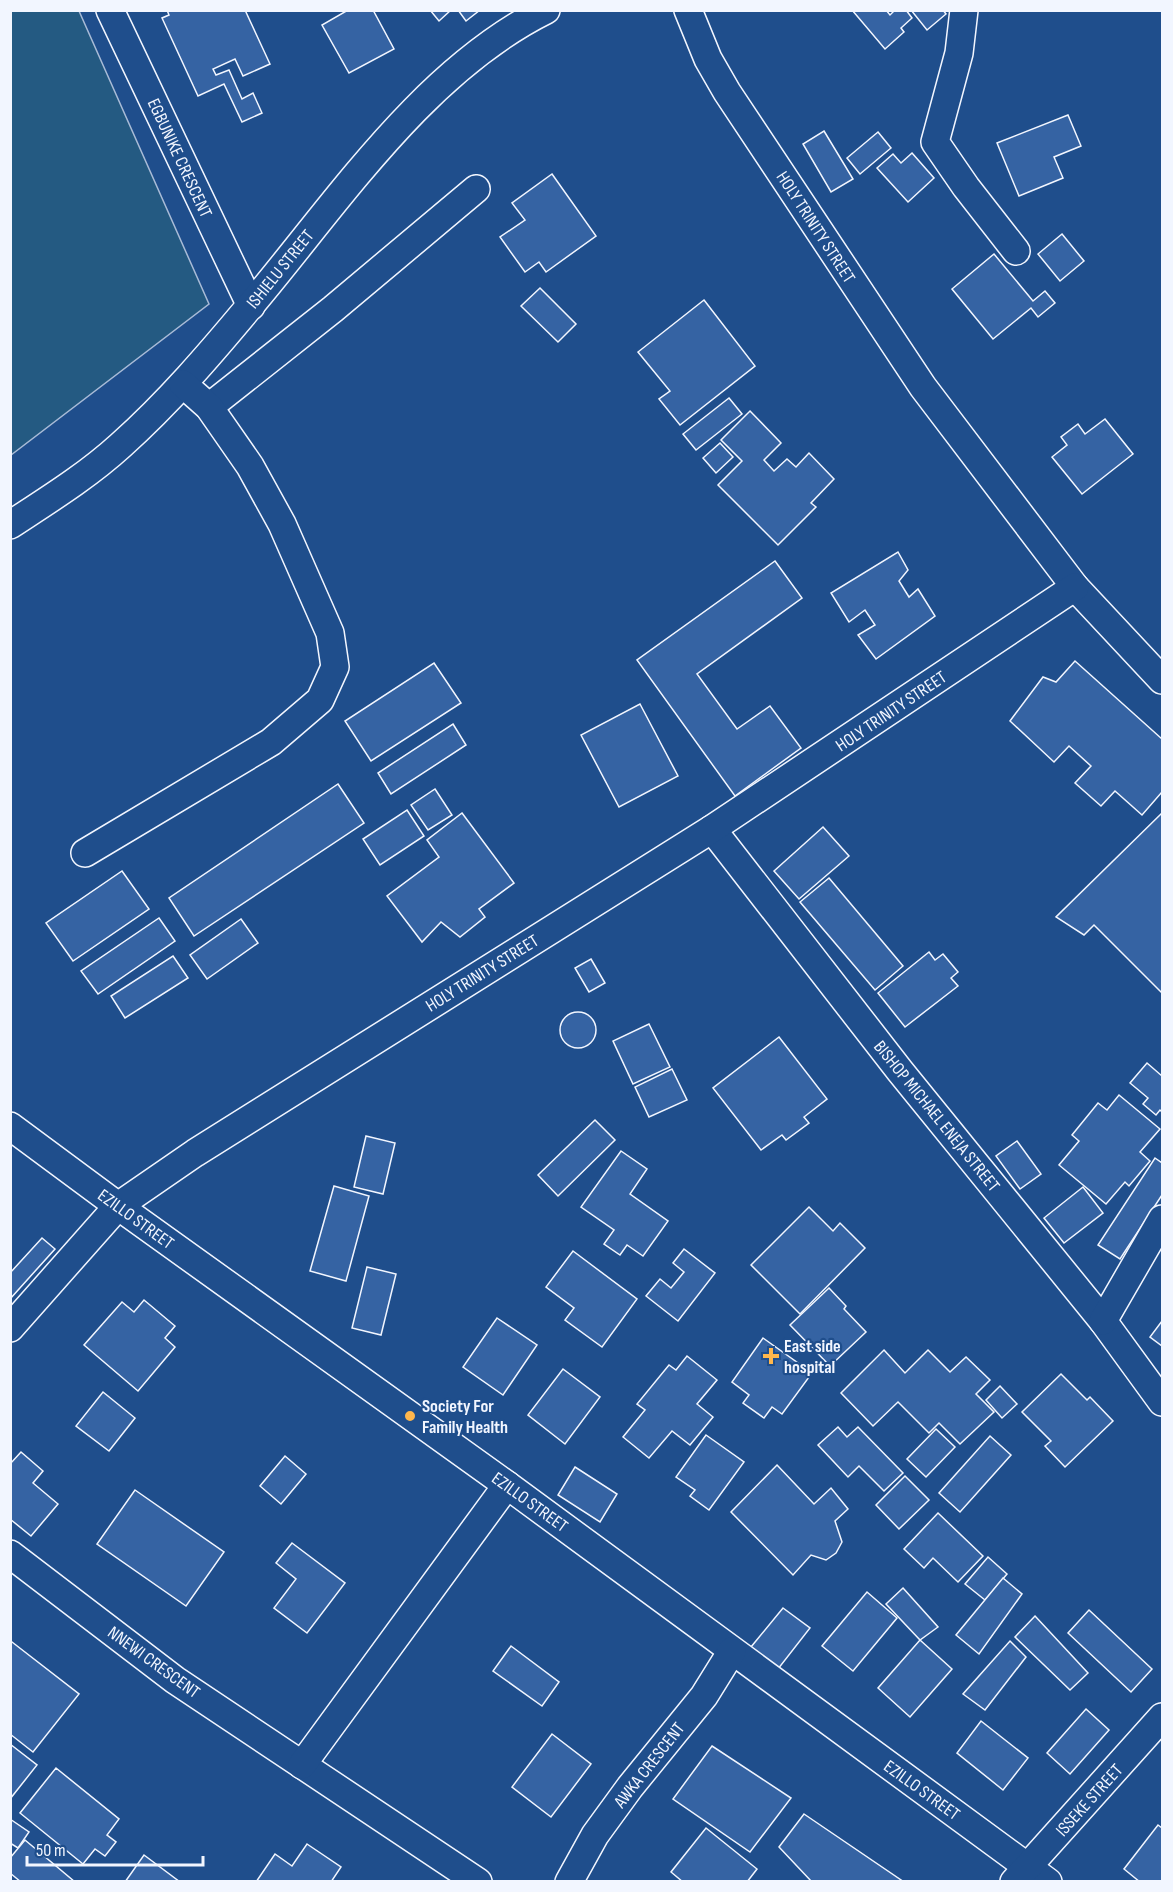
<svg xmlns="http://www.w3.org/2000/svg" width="1173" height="1892" font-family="'Sofia Sans Condensed',sans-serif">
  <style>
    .green { fill: #245a82; stroke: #a8bbd7; stroke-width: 1.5 }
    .building { fill: #3563a3; stroke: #f2f6ff; stroke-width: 1.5 }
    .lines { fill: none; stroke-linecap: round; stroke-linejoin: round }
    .minor-casing { stroke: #f2f6ff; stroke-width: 30 }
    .minor { stroke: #1f4e8c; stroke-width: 27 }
    .poi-dot { fill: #ffb74d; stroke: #1f4e8c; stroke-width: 2 }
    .labels { text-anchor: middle; stroke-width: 4.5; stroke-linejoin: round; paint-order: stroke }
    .street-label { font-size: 18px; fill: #f2f6ff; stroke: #1f4e8c }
    .poi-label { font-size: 18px; font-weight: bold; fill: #f2f6ff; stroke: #1f4e8c; text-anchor: start }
  </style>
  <rect width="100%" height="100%" fill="#1f4e8c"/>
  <!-- green -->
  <polygon class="green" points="11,10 79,11 209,304 11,455"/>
  <!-- building -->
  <g class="building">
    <polygon points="167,10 245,10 270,64 243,76 235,59 213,69 216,75 229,70 242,99 253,93 262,113 242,122 224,84 198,96 162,18 169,15"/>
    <polygon points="348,10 373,10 394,49 349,73 322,25"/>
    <polygon points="430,10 451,10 439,21"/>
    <polygon points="458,10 480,10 466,21"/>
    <polygon points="852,10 886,10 890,15 895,10 906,10 912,18 901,28 904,32 885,49"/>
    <polygon points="911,10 943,10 946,14 927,30"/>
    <polygon points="1068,115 1081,146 1054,157 1063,178 1019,196 997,143"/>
    <polygon points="824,131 853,179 831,192 803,144"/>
    <polygon points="878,132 891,148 860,174 847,158"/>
    <polygon points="912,153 934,178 908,202 877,168 893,154 901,163"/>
    <polygon points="552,174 596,236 546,272 539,262 525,272 500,237 525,220 512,203"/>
    <polygon points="1062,234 1084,261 1060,281 1038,254"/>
    <polygon points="994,254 1033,301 1045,291 1055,303 1038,317 1031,308 993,339 952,289"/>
    <polygon points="540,288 576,324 558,342 521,306"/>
    <polygon points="704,300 755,366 680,425 659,399 670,391 638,352"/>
    <polygon points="729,398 742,414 696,450 683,434"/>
    <polygon points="750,411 781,443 764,460 774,471 787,459 796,467 809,453 834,479 811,503 816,507 778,545 718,485 742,461 721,440"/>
    <polygon points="1105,419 1133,454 1082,494 1052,457 1067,445 1061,437 1078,424 1085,434"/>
    <polygon points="720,443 733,457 716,473 703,458"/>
    <polygon points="898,552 908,570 899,581 909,597 918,589 935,616 876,659 858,635 875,625 865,610 849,622 831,593"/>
    <polygon points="775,561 802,598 697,674 737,729 770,706 801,748 735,796 637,660"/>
    <polygon points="1075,661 1162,739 1162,792 1142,815 1115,791 1101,806 1075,783 1091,766 1069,746 1054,762 1010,721 1043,677 1056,682"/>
    <polygon points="434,663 461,703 371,761 345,721"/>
    <polygon points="640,704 678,776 619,807 581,735"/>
    <polygon points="453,724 466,745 391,794 378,773"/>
    <polygon points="338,784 364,823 194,936 169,898"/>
    <polygon points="435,789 452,815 428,830 411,805"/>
    <polygon points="407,810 424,836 380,865 363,839"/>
    <polygon points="462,813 514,883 479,909 485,917 460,937 441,922 422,942 387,896 439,857 427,840"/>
    <polygon points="1162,813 1162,993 1094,925 1084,935 1056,917"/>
    <polygon points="823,827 849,856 799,899 774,871"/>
    <polygon points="122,871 149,909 73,961 46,923"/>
    <polygon points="829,878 903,966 875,990 800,902"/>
    <polygon points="159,918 175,941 98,994 81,971"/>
    <polygon points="241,919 258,943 207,979 190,955"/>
    <polygon points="929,952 935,960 943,954 958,972 951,978 958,986 905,1027 878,993"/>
    <polygon points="173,956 188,978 125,1018 111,996"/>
    <polygon points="591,959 605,983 589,992 575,968"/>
    <circle cx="578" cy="1030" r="18"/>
    <polygon points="649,1024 670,1067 633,1084 613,1041"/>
    <polygon points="779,1037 827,1099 804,1117 809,1123 786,1140 782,1135 761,1150 713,1088"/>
    <polygon points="1147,1063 1162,1076 1162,1112 1160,1110 1156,1115 1143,1104 1148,1098 1130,1083"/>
    <polygon points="672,1069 687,1100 649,1117 635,1087"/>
    <polygon points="1119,1095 1160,1129 1140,1152 1150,1161 1129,1186 1125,1182 1106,1204 1059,1165 1079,1141 1072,1135 1098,1103 1107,1110"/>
    <polygon points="595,1120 615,1140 558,1196 538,1175"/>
    <polygon points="366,1136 395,1143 383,1194 354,1187"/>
    <polygon points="1017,1141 1041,1174 1020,1189 996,1156"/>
    <polygon points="621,1151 647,1169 630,1194 668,1221 643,1256 627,1245 620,1255 604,1244 614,1230 581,1207"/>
    <polygon points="1155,1158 1162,1163 1162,1195 1120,1259 1098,1245"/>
    <polygon points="334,1186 369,1196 346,1281 310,1271"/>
    <polygon points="1083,1187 1103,1213 1064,1243 1044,1218"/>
    <polygon points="809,1207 833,1231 840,1223 865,1248 800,1314 751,1265"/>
    <polygon points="42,1238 55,1249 10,1299 10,1273"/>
    <polygon points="684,1249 715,1273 678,1321 646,1296 660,1279 671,1288 684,1272 673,1263"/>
    <polygon points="573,1251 637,1299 602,1347 565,1320 574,1308 546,1287"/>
    <polygon points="367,1267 396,1274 381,1335 352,1328"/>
    <polygon points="829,1288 846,1306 844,1309 866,1332 830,1366 790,1325"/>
    <polygon points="144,1300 175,1326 165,1338 175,1347 138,1391 84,1345 122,1302 134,1312"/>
    <polygon points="497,1318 537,1345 503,1395 463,1367"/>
    <polygon points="1162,1321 1162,1346 1150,1337"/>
    <polygon points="763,1338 812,1373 782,1414 772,1407 764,1418 743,1403 749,1395 732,1382"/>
    <polygon points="884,1350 905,1373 928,1350 950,1372 966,1357 990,1380 976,1394 994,1412 960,1444 939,1423 929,1433 898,1402 873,1426 841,1393"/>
    <polygon points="687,1356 717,1380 697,1404 713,1417 690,1445 672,1431 649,1458 623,1437 645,1410 637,1404 669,1365 676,1370"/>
    <polygon points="563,1369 600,1397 565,1444 528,1415"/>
    <polygon points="1061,1374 1087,1400 1090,1397 1113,1421 1065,1467 1045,1446 1051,1441 1022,1412"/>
    <polygon points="1000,1386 1017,1404 1002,1418 986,1400"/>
    <polygon points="103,1392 135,1418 109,1451 76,1426"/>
    <polygon points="838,1427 847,1437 858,1427 903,1473 884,1491 859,1466 848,1477 818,1445"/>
    <polygon points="936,1429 955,1447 926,1477 907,1459"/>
    <polygon points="706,1435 744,1462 709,1510 690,1496 695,1490 676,1477"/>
    <polygon points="990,1436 1011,1455 960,1512 939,1493"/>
    <polygon points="21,1452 43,1471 33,1483 58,1504 31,1536 10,1519 10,1464"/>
    <polygon points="285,1456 306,1474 281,1504 260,1486"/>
    <polygon points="777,1465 814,1504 831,1488 848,1509 835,1521 842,1542 836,1553 826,1560 811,1555 793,1575 731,1512"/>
    <polygon points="575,1467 617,1494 600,1522 558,1495"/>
    <polygon points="905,1476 929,1500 899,1529 876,1505"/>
    <polygon points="135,1490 224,1552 186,1606 97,1544"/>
    <polygon points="938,1513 983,1556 958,1582 933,1558 924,1568 904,1549"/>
    <polygon points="292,1543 345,1583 307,1633 274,1608 296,1579 276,1563"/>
    <polygon points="988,1557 1007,1574 985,1600 965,1584"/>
    <polygon points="1003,1578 1022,1594 979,1654 956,1635"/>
    <polygon points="903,1588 938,1627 920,1640 886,1604"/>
    <polygon points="867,1592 897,1618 853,1671 822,1646"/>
    <polygon points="783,1608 810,1628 778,1669 751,1647"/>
    <polygon points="1089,1610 1152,1669 1131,1692 1068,1633"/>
    <polygon points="1035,1616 1088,1673 1070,1690 1015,1637"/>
    <polygon points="920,1640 952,1669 910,1717 878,1688"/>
    <polygon points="1010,1641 1026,1657 985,1710 963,1694"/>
    <polygon points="12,1642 79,1694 33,1752 10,1734 10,1644"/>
    <polygon points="511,1646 559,1682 542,1706 493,1671"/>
    <polygon points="1086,1709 1109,1730 1070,1774 1047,1753"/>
    <polygon points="981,1721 1028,1758 1003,1790 957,1753"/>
    <polygon points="552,1734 591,1764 551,1817 512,1787"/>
    <polygon points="10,1744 37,1765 10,1799"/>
    <polygon points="712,1746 791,1798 750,1852 673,1799"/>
    <polygon points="56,1768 119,1819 107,1835 116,1842 105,1856 95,1849 83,1864 20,1813"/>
    <polygon points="804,1814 904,1882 812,1882 779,1847"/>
    <polygon points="10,1819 29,1832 18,1848 10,1843"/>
    <polygon points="1158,1825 1162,1828 1162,1882 1140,1882 1124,1869"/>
    <polygon points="706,1828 757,1869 747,1882 683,1882 671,1872"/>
    <polygon points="25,1840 75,1882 21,1882 10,1873 10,1858"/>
    <polygon points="307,1844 341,1867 331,1882 256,1882 275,1854 292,1866"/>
    <polygon points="144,1855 180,1882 125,1882"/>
  </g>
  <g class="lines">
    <defs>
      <g id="minor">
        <polyline points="110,10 251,306"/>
        <polyline points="688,10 708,59 727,92 923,387 1075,587 1162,680"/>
        <polyline points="964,10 959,53 935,142 966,187 1016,251"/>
        <polyline points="209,407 333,309 476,189"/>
        <path d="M10 525C48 500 87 476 121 445 168 403 210 354 250 306 337 203 423 71 546 10"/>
        <polyline points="712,829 900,1071 1103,1321 1162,1402"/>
        <polyline points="85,853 271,742 320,700 335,667 330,633 282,524 250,466 209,407 183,384"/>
        <polyline points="10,1126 118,1206 507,1485 1048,1882"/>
        <polyline points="1103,1321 1162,1219"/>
        <polyline points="10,1328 118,1206 195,1153 712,829 1075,587"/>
        <polyline points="10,1554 175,1680 478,1882"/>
        <polyline points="302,1765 507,1485"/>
        <polyline points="569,1882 595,1835 630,1787 704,1696 732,1651"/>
        <polyline points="1014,1882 1162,1717"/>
      </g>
    </defs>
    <!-- minor casing -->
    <use href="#minor" class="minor-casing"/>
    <!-- minor -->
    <use href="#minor" class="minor"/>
  </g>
  <!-- markers -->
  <g class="poi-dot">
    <path d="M768 1347h6v6h6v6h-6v6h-6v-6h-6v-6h6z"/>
    <circle cx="410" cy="1416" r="6"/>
  </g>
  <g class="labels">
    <!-- street labels -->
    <g class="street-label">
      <text transform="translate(180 158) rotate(65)" y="6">EGBUNIKE CRESCENT</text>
      <text transform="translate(816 227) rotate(57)" y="6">HOLY TRINITY STREET</text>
      <text transform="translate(280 269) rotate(-51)" y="6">ISHIELU STREET</text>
      <text transform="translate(891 711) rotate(-34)" y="6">HOLY TRINITY STREET</text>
      <text transform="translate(482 973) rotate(-32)" y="6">HOLY TRINITY STREET</text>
      <text transform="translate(937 1116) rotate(51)" y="6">BISHOP MICHAEL ENEJA STREET</text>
      <text transform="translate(136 1219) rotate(36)" y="6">EZILLO STREET</text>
      <text transform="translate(530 1502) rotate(36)" y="6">EZILLO STREET</text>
      <text transform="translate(154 1662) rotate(36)" y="6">NNEWI CRESCENT</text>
      <text transform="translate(649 1765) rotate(-52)" y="6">AWKA CRESCENT</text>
      <text transform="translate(922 1790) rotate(36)" y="6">EZILLO STREET</text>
      <text transform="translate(1089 1800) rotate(-48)" y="6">ISSEKE STREET</text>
    </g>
    <!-- poi labels -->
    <g class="poi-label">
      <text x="784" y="1352">East side<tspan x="784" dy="21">hospital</tspan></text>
      <text x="422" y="1412">Society For<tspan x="422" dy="21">Family Health</tspan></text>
    </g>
  </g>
  <!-- border -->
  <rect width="1173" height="1892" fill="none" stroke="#f2f6ff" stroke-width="24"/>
  <!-- scale -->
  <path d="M27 1856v9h176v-9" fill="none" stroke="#f2f6ff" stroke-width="3"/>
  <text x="36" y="1856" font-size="18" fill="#f2f6ff" stroke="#1f4e8c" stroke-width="4.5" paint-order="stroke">50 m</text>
</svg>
